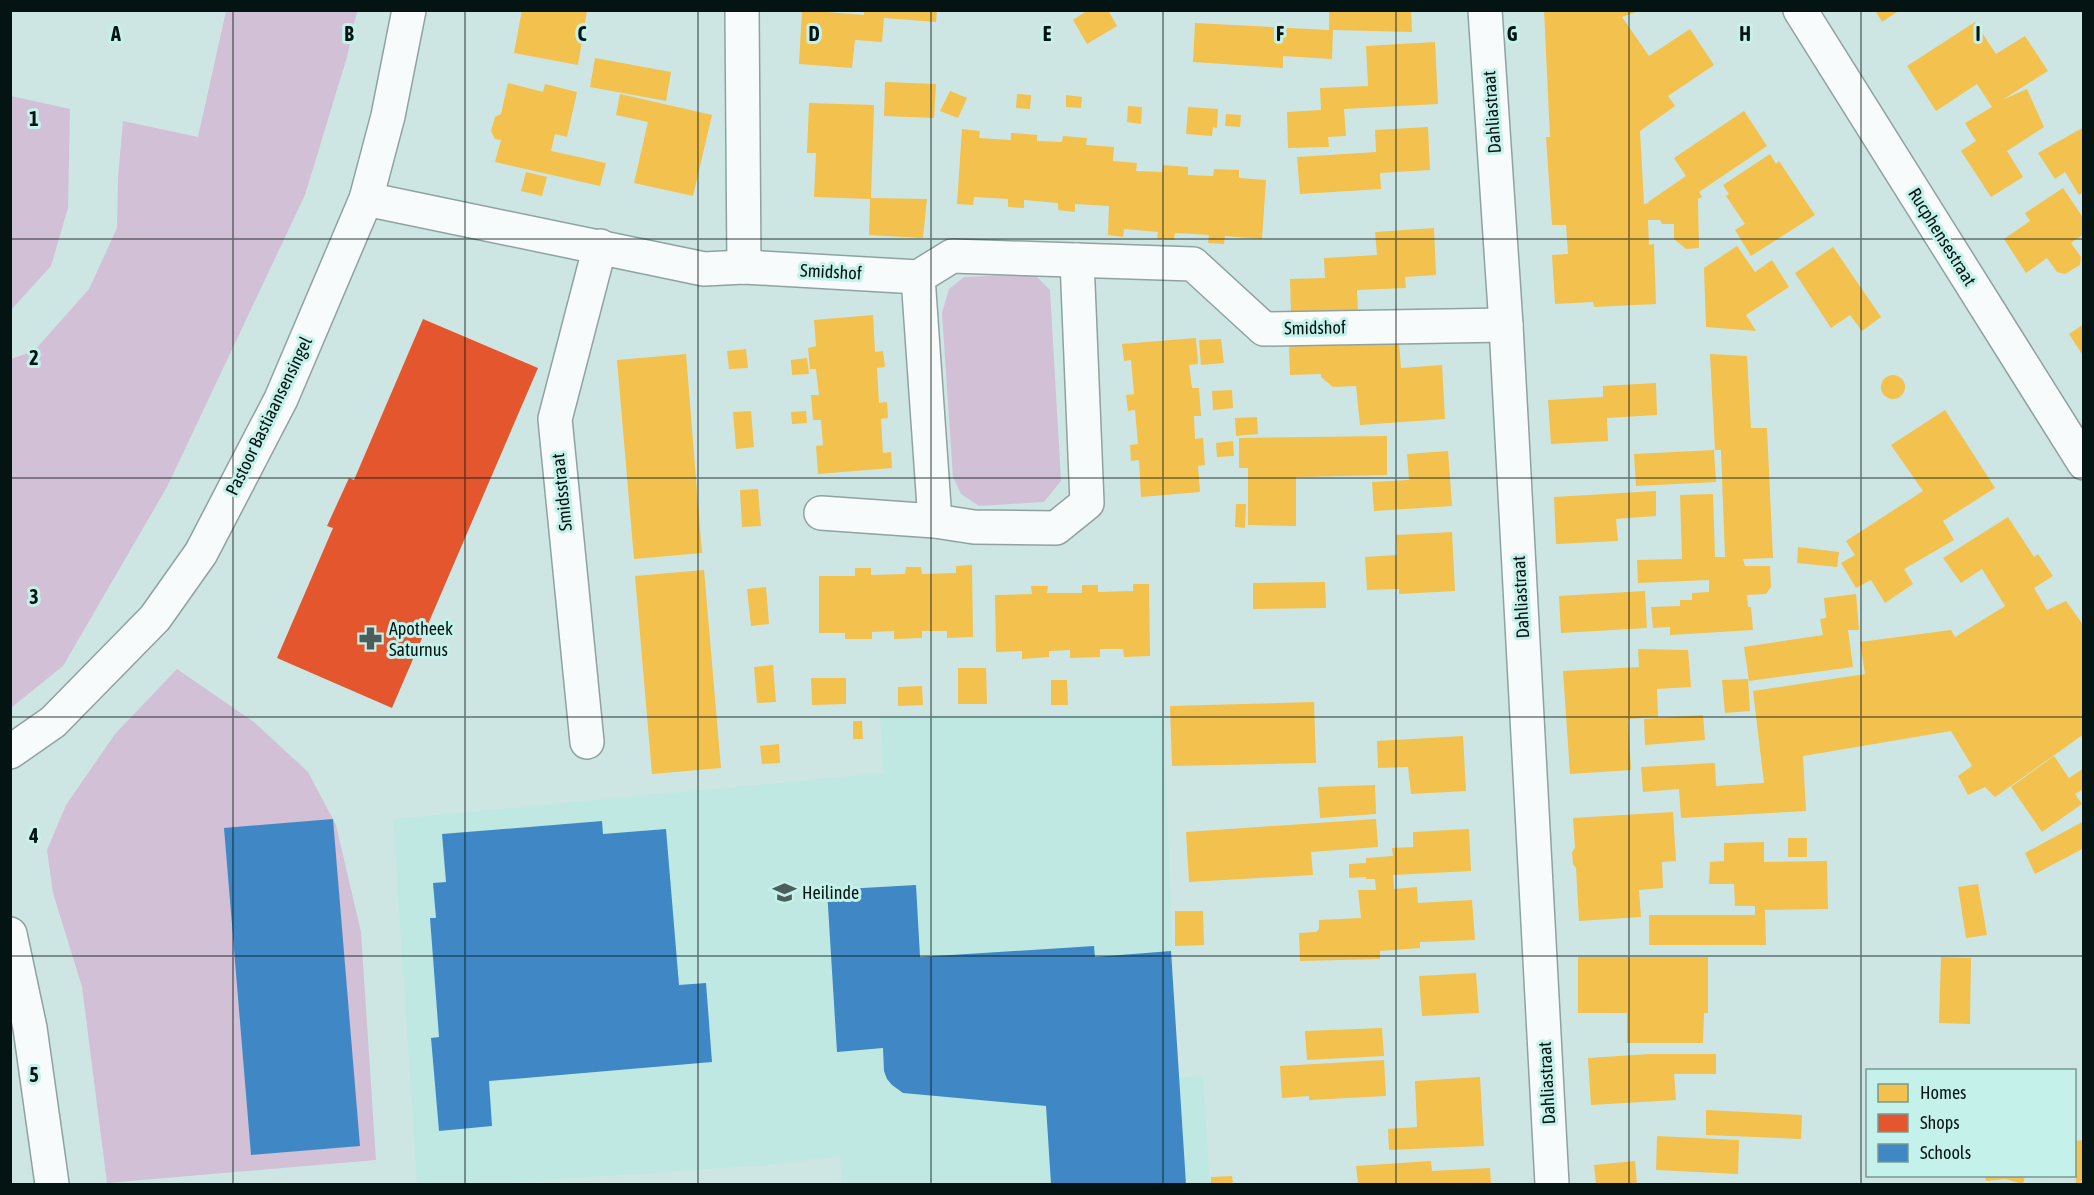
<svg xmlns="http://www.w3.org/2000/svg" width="2094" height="1195" font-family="'Asap Condensed',sans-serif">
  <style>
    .built { fill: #bfe8e2 }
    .green { fill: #d2c0d7 }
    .homes { fill: #f2c14e }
    .shops { fill: #e4572e }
    .schools { fill: #3f88c5 }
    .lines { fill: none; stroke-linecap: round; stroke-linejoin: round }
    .minor-casing { stroke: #8fa29f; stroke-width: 36 }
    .minor { stroke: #f8fbfb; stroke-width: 33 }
    .grid { fill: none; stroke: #041412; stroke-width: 1.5; stroke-opacity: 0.55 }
    .labels { text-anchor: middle; stroke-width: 6; stroke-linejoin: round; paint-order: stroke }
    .street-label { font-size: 18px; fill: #041412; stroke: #c4f1ea }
    .poi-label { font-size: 18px; fill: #041412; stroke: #c4f1ea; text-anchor: start }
    .grid-label { font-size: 20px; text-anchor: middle; font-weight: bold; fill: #041412; stroke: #c4f1ea; stroke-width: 6; stroke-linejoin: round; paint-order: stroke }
  </style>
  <rect width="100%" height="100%" fill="#cee6e3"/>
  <!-- built -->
  <polygon class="built" points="1164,714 1173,967 1171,1077 1203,1076 1210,1184 842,1184 840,1156 769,1165 491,1184 417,1184 393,819 884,773 880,716"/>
  <!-- green -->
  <g class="green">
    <polygon points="226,11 357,11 347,57 305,195 167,487 63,666 11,708 11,359 34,351 89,289 117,228 118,177 123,121 198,137"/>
    <polygon points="11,96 70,109 68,208 51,266 11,310"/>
    <polygon points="1034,274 1050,290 1061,481 1044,502 979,506 961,494 953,477 942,313 949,289 964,277"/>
    <polygon points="177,669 254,722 308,772 336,825 361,932 376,1160 107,1183 82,987 53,893 47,850 66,805 115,734"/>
  </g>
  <!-- homes -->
  <g class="homes">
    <polygon points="522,10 587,10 578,65 514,53"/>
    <polygon points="802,10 864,15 864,10 937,10 936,22 884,18 882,42 855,40 852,68 799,64"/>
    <polygon points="1088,10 1108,10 1117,26 1087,44 1073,20"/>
    <polygon points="1329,10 1411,10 1412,32 1333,30 1332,59 1283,56 1283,68 1193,62 1195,23 1329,30"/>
    <polygon points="1544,10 1642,10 1622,17 1649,56 1690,29 1714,65 1668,96 1675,106 1640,131 1644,204 1649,203 1648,202 1686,176 1674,158 1744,111 1767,146 1699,192 1702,197 1698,199 1699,248 1686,249 1674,239 1674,224 1662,224 1660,220 1648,220 1649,245 1654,244 1656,304 1594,307 1593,302 1555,304 1552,255 1568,254 1566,225 1552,225 1546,137 1550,137"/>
    <polygon points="1875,10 1900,10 1882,22"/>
    <polygon points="1975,22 1996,54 2025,36 2048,71 2002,100 2027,89 2044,127 2007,151 2023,177 1991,197 1961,151 1976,141 1965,123 1992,107 1977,84 1936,111 1907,66"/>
    <polygon points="1435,42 1438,104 1344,109 1346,136 1328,137 1329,147 1288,148 1287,112 1321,110 1320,88 1368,86 1366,46"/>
    <polygon points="595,58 671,72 666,101 590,87"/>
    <polygon points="885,82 936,84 934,118 884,116"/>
    <polygon points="508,83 543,92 545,84 577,92 567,137 555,134 551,151 606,163 600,186 495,162 501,140 495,139 491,131 495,117 501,114"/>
    <polygon points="950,91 967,98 958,118 940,111"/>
    <polygon points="620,94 712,115 693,196 634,183 648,122 616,115"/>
    <polygon points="1017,94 1031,95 1030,109 1016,108"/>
    <polygon points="1066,95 1082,97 1081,108 1066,107"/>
    <polygon points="809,103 874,105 871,198 927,199 923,238 869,235 870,199 814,197 816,153 807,153"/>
    <polygon points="1128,106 1142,107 1141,124 1127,122"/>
    <polygon points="1188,107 1218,109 1217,128 1213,127 1212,136 1186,134"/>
    <polygon points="1226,114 1241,115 1240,127 1225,126"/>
    <polygon points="1428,127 1430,170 1380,173 1381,189 1300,194 1297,157 1376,152 1375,130"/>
    <polygon points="2084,127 2084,192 2079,195 2065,172 2055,179 2038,153"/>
    <polygon points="962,129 980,131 979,138 1011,140 1011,133 1013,133 1037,135 1037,141 1062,142 1063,136 1087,138 1086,145 1114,147 1113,161 1137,163 1136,171 1162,172 1163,165 1188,167 1188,175 1213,176 1214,169 1239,170 1239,178 1266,180 1262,239 1225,236 1224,244 1208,243 1209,235 1175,233 1174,240 1157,239 1158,232 1124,229 1123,237 1108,235 1109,206 1075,204 1075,212 1058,210 1058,203 1024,200 1024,208 1008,207 1008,199 974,197 973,205 957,204"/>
    <polygon points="1770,154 1776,164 1779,161 1815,215 1751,256 1735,230 1745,224 1726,196 1729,194 1723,185"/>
    <polygon points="526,172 547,177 542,196 521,191"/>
    <polygon points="2063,188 2084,219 2084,234 2071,243 2081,257 2080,265 2065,274 2057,272 2047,258 2026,273 2004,239 2030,221 2025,213"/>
    <polygon points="1434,228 1436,275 1405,277 1406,288 1357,290 1358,313 1291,315 1290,279 1325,278 1324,258 1377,255 1375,232"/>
    <polygon points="1737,246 1755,272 1772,260 1789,287 1746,315 1756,331 1706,327 1704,268"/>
    <polygon points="1833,247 1881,317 1862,331 1850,315 1831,328 1795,273"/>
    <polygon points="873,315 875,352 883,351 885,367 877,368 879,403 887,402 888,418 881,419 883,453 891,452 892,468 818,474 816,446 823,445 821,420 813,420 811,395 819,395 816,369 810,369 808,348 816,346 814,320"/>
    <polygon points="2084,324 2084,357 2069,334"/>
    <polygon points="1196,338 1198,364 1189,365 1192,388 1199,388 1201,416 1194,416 1195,439 1203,438 1205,465 1198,466 1200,492 1141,497 1139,460 1131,461 1130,445 1138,444 1135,410 1128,411 1126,395 1134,394 1131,360 1124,361 1122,344"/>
    <polygon points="1221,339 1224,363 1201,365 1199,340"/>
    <polygon points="1399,342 1401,368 1442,365 1445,419 1360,425 1356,386 1333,387 1321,377 1321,374 1290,375 1289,345"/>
    <polygon points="746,349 748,368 729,369 727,351"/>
    <polygon points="686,354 702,553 634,559 617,360"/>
    <polygon points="1710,354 1747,356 1751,428 1767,428 1773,558 1743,559 1745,566 1770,566 1771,587 1766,594 1747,595 1748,607 1751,607 1753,630 1670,635 1670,627 1653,628 1651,607 1680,606 1680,600 1692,600 1692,593 1709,592 1709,580 1638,583 1637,560 1682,559 1680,495 1713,494 1715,557 1725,557 1721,450 1715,450"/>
    <polygon points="807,358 809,374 792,375 791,360"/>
    <circle cx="1893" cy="387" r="12"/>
    <polygon points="1656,383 1657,415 1607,418 1608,441 1551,444 1548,400 1603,397 1603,386"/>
    <polygon points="1232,390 1233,408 1213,410 1212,391"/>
    <polygon points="1945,410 1995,488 1943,521 1954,540 1904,569 1913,584 1885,603 1871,580 1856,588 1841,563 1855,555 1846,541 1923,491 1891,445"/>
    <polygon points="751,411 754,447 736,449 733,412"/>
    <polygon points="806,411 807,423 792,424 791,412"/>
    <polygon points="1257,417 1258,434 1236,436 1235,418"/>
    <polygon points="1387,436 1387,475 1296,477 1296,526 1248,525 1248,468 1239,468 1239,438"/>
    <polygon points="1233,441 1234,456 1217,457 1216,443"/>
    <polygon points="1714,450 1716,482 1636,486 1634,454"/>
    <polygon points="1448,451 1452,506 1374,511 1372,482 1409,480 1407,454"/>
    <polygon points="758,489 761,526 742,527 740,490"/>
    <polygon points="1656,491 1656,516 1616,519 1618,541 1556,544 1554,497"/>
    <polygon points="1236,504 1246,504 1245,528 1235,527"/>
    <polygon points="2008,517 2034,557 2038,554 2053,576 2034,588 2047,610 2066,601 2084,626 2084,734 1995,797 1985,787 1968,795 1958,776 1972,766 1951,731 1803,756 1806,811 1681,818 1679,789 1643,792 1641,767 1715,763 1716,786 1764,783 1753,691 1865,674 1860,642 1951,630 1955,637 2005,606 1982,569 1961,583 1943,558"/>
    <polygon points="1452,532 1455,591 1399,594 1399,589 1367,590 1365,557 1397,555 1396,535"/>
    <polygon points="1798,547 1839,552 1837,567 1797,563"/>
    <polygon points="972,565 973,637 947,638 947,631 922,631 922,638 894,639 894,631 872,632 872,639 845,639 845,633 819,633 819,576 855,576 855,568 871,568 871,575 905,574 906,567 921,567 922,574 956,573 956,566"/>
    <polygon points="704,570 721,768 652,774 635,576"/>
    <polygon points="1325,582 1326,608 1253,609 1253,583"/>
    <polygon points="1133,584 1149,584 1150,656 1124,657 1123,649 1100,649 1100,657 1070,658 1070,650 1049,651 1049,657 1022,659 1022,651 996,652 995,595 1032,594 1031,586 1048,586 1047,593 1082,593 1082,585 1098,585 1098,592 1133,591"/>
    <polygon points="766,587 769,624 751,626 747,589"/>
    <polygon points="1645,591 1647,628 1561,633 1559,596"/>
    <polygon points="1856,594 1859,630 1848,630 1853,667 1749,681 1744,647 1823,635 1820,619 1826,618 1824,598"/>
    <polygon points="1638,649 1688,650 1691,687 1657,689 1658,717 1628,719 1631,770 1570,774 1563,671 1639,667"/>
    <polygon points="773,665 776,702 757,703 754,667"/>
    <polygon points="958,668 986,668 987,704 958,704"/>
    <polygon points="811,678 846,678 846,704 812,705"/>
    <polygon points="1748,679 1750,711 1725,713 1722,680"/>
    <polygon points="1051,680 1067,680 1068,705 1051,705"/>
    <polygon points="922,686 923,705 898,706 898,687"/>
    <polygon points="1314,702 1316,763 1172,766 1170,706"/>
    <polygon points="1703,715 1705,740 1645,745 1644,719"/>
    <polygon points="853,721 862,721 863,739 853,739"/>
    <polygon points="1463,736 1466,791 1411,794 1408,767 1378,768 1377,741"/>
    <polygon points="779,744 780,763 762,764 760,746"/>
    <polygon points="2054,756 2069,778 2084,768 2084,789 2075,794 2082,804 2042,832 2011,787"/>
    <polygon points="1375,785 1376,814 1320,818 1318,787"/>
    <polygon points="1673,812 1676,861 1662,862 1663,888 1639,890 1641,917 1579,921 1576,868 1573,864 1572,852 1575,848 1573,818"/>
    <polygon points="1376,819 1378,847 1311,852 1313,875 1189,882 1186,832"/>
    <polygon points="2084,821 2084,848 2035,874 2025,853"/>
    <polygon points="1469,829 1471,871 1393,875 1394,889 1417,887 1418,903 1472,900 1475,940 1420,942 1420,948 1380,951 1380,959 1300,961 1299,933 1316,932 1319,929 1319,920 1361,918 1358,890 1376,890 1375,879 1366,879 1366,877 1349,878 1349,864 1366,863 1366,858 1393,856 1392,848 1413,847 1413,832"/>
    <rect x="1788" y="838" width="19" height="19"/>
    <polygon points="1764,842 1764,862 1827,861 1828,909 1765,910 1766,945 1649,945 1649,915 1755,915 1755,906 1735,906 1734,884 1709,884 1710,862 1724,861 1724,843"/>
    <polygon points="1978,884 1987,935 1966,938 1958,887"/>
    <polygon points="1175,911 1203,911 1204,945 1175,946"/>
    <polygon points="1578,957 1708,957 1708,1013 1704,1013 1703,1043 1627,1043 1627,1013 1578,1013"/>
    <polygon points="1941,957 1971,958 1970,1024 1939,1023"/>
    <polygon points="1476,973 1479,1013 1422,1016 1419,976"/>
    <polygon points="1382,1028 1384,1056 1307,1060 1305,1031"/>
    <polygon points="1650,1054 1716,1054 1716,1074 1674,1074 1676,1100 1591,1105 1588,1058"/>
    <polygon points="1384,1060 1386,1096 1309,1100 1309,1096 1282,1098 1280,1066"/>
    <polygon points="1480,1077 1484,1146 1389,1150 1388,1129 1417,1127 1415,1081"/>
    <polygon points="1706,1110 1802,1115 1801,1139 1706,1135"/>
    <polygon points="1657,1136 1739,1140 1738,1174 1656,1170"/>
    <polygon points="2084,1140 2084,1184 2076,1184 2074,1141"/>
    <polygon points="1431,1161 1432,1171 1490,1168 1491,1184 1358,1184 1356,1166"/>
    <polygon points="1635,1161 1637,1184 1596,1184 1594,1165"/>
    <polygon points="1232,1176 1233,1184 1211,1184 1211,1177"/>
    <polygon points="1985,1176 2025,1176 2023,1184 2005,1179 1986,1181"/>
  </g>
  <!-- shops -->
  <polygon class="shops" points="423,319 538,368 392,708 277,658 333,528 327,526 349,478 354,480"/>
  <!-- schools -->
  <g class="schools">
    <polygon points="333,819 360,1146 251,1155 224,828"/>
    <polygon points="602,821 603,834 666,829 679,985 706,983 712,1062 489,1081 492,1126 439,1131 431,1038 439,1037 430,918 436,918 433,883 446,882 442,834"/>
    <polygon points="916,885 920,957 1094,946 1095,957 1171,951 1186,1184 1051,1184 1046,1106 903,1093 892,1085 887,1079 884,1071 883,1048 837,1052 827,890"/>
  </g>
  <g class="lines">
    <defs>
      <g id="minor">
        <polyline points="742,10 744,267"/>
        <polyline points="1485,10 1506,325 1552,1184"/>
        <polyline points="1800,10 2084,463"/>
        <polyline points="366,199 704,269 744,267 918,277 952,256 1193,264 1264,329 1506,325"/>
        <polyline points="918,277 935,521 974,527 1056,528 1087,503 1077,260"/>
        <polyline points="821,513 935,521"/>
        <polyline points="587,742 555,419 600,246"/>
        <polyline points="10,752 53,722 155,618 201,553 281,399 366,199 388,116 409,10"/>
        <polyline points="10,934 30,1028 52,1184"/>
      </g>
    </defs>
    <!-- minor casing -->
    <use href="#minor" class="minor-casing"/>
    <!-- minor -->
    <use href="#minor" class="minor"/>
  </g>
  <!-- grid -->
  <path class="grid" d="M233 10V1184M465 10V1184M698 10V1184M931 10V1184M1163 10V1184M1396 10V1184M1629 10V1184M1861 10V1184M10 239H2084M10 478H2084M10 717H2084M10 956H2084"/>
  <!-- icons -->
  <defs>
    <symbol id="pharmacy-bare" viewBox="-9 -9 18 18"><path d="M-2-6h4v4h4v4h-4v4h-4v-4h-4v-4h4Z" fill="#4b5e5b" stroke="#c4f1ea" stroke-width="2.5" paint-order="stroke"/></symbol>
    <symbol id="school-bare" viewBox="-9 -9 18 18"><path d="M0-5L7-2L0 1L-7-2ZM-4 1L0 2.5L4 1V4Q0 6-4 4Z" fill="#4b5e5b" stroke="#c4f1ea" stroke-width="2.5" paint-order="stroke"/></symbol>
  </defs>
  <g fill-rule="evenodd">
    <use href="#pharmacy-bare" x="354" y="622" width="33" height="33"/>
    <use href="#school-bare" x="768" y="876" width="33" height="33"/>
  </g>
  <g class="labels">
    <!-- street labels -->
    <g class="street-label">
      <text transform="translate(1492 112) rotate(-94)" y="6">Dahliastraat</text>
      <text transform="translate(1942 237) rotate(58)" y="6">Rucphensestraat</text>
      <text transform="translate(831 272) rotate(3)" y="6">Smidshof</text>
      <text transform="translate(1315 328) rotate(-1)" y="6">Smidshof</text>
      <text transform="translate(269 416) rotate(-64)" y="6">Pastoor Bastiaansensingel</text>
      <text transform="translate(562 492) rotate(-96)" y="6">Smidsstraat</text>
      <text transform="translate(1521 597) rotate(-93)" y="6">Dahliastraat</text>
      <text transform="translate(1547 1083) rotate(-93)" y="6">Dahliastraat</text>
    </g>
    <!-- poi labels -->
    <g class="poi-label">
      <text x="389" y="635">Apotheek<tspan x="389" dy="21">Saturnus</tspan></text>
      <text x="802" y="899">Heilinde</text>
    </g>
  </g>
  <g class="grid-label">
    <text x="116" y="41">A</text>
    <text x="349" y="41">B</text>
    <text x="582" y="41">C</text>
    <text x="814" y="41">D</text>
    <text x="1047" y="41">E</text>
    <text x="1280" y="41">F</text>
    <text x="1512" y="41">G</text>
    <text x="1745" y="41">H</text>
    <text x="1978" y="41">I</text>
    <text x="34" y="126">1</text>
    <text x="34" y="365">2</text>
    <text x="34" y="604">3</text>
    <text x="34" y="843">4</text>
    <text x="34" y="1082">5</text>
  </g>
  <!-- border -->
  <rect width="2094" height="1195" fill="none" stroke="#041412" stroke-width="24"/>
  <!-- legend -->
  <rect x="1866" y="1069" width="210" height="108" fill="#c4f1ea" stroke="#779994" stroke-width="1.5"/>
  <rect x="1878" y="1084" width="30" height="18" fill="#f2c14e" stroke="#779994" stroke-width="1.5"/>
  <text x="1920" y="1099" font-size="18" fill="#041412">Homes</text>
  <rect x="1878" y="1114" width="30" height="18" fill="#e4572e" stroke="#779994" stroke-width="1.5"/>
  <text x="1920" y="1129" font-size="18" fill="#041412">Shops</text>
  <rect x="1878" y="1144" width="30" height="18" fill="#3f88c5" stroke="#779994" stroke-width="1.5"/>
  <text x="1920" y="1159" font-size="18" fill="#041412">Schools</text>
</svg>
